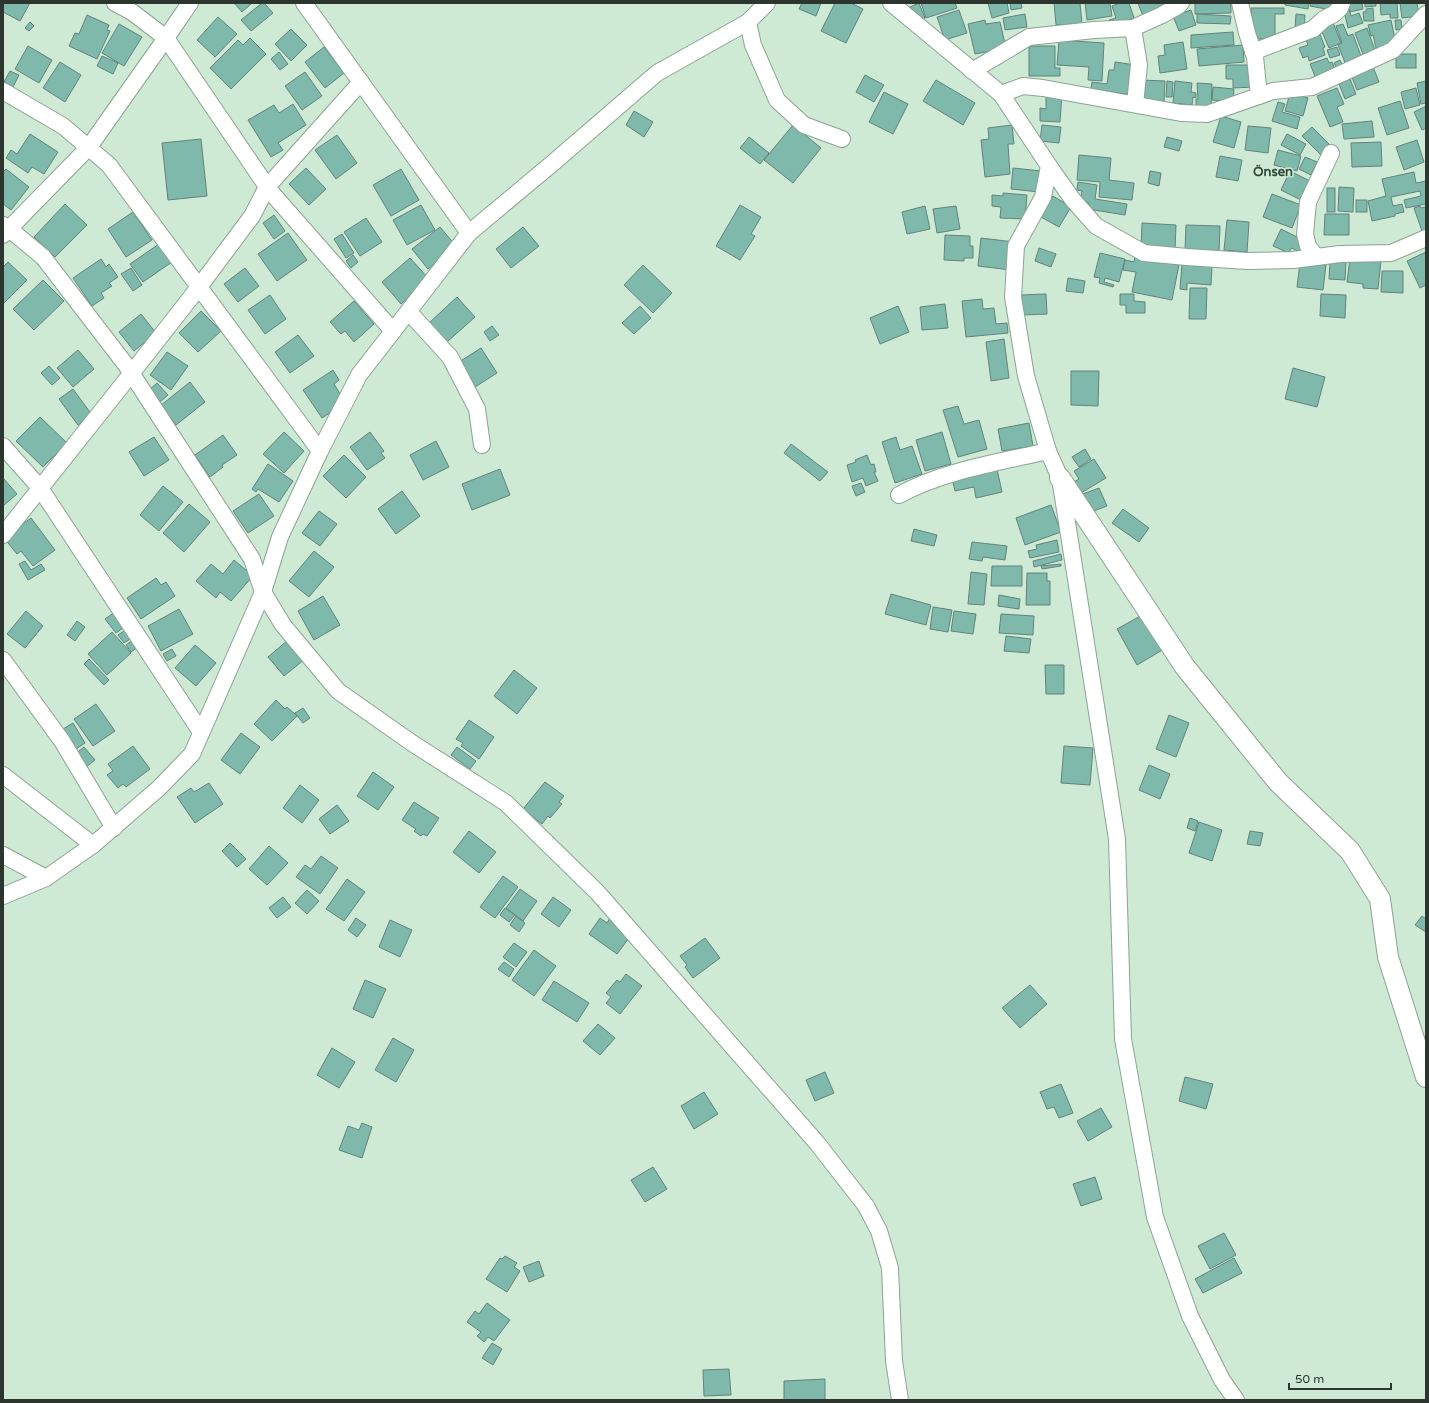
<svg xmlns="http://www.w3.org/2000/svg" width="1429" height="1403" font-family="'Varela Round',sans-serif">
  <style>
    .building { fill: #7fb9ab; stroke: #62837b }
    .lines { fill: none; stroke-linecap: round; stroke-linejoin: round }
    .minor-casing { stroke: #8aa491; stroke-width: 18 }
    .tertiary-casing { stroke: #8aa491; stroke-width: 22 }
    .minor { stroke: #fff; stroke-width: 16 }
    .tertiary { stroke: #fff; stroke-width: 20 }
    .labels { text-anchor: middle; stroke-width: 3; stroke-linejoin: round; paint-order: stroke }
    .quarter-label { font-size: 13px; font-weight: bold; fill: #324938; stroke: #ceead5 }
  </style>
  <rect width="100%" height="100%" fill="#ceead5"/>
  <!-- building -->
  <g class="building">
    <polygon points="3,3 30,3 20,21 3,12"/>
    <polygon points="234,3 252,3 242,12"/>
    <polygon points="262,3 264,3 273,13 251,31 241,20"/>
    <polygon points="802,3 821,3 816,16 799,9"/>
    <polygon points="835,3 851,3 863,9 846,43 821,31"/>
    <polygon points="919,3 925,18 916,22 910,7"/>
    <polygon points="921,3 955,3 957,8 926,18"/>
    <polygon points="988,3 1007,3 1009,13 992,18"/>
    <polygon points="1010,3 1021,3 1022,8 1011,10"/>
    <polygon points="1054,3 1080,3 1082,24 1056,25"/>
    <polygon points="1085,3 1110,3 1112,16 1087,20"/>
    <polygon points="1120,3 1129,3 1134,18 1111,26 1109,20 1116,18 1112,6"/>
    <polygon points="1138,3 1164,3 1166,7 1143,16"/>
    <polygon points="1195,3 1231,3 1231,13 1195,14"/>
    <polygon points="1285,3 1309,3 1308,9 1285,5"/>
    <polygon points="1311,3 1337,3 1336,11 1310,6"/>
    <polygon points="1348,3 1362,3 1363,9 1350,12"/>
    <polygon points="1365,3 1376,3 1376,6 1365,7"/>
    <polygon points="1380,3 1397,3 1398,18 1390,18 1390,14 1381,15"/>
    <polygon points="1400,3 1417,3 1419,16 1402,18"/>
    <polygon points="1251,8 1284,8 1284,14 1275,14 1275,39 1251,39"/>
    <polygon points="1373,8 1374,21 1364,21 1363,12 1366,12 1366,9"/>
    <polygon points="1349,9 1351,16 1359,13 1363,23 1348,28 1344,11"/>
    <polygon points="959,10 967,33 945,40 937,17"/>
    <polygon points="1191,10 1196,25 1179,31 1173,16"/>
    <polygon points="1025,14 1027,27 1005,30 1003,18"/>
    <polygon points="1197,14 1231,16 1230,24 1197,23"/>
    <polygon points="1296,14 1305,15 1304,29 1295,29"/>
    <polygon points="87,15 109,25 107,30 110,31 97,59 69,46 75,33 79,34"/>
    <polygon points="218,17 237,34 215,57 197,40"/>
    <polygon points="985,20 986,24 1000,22 1006,48 975,54 968,24"/>
    <polygon points="1332,20 1341,43 1329,48 1319,25"/>
    <polygon points="1391,20 1396,44 1376,48 1373,35 1371,36 1368,25"/>
    <polygon points="1395,20 1401,20 1402,29 1396,30"/>
    <polygon points="30,22 34,26 29,31 25,28"/>
    <polygon points="119,24 142,37 124,66 102,53"/>
    <polygon points="1343,24 1348,36 1353,34 1362,59 1346,65 1338,45 1342,43 1336,26"/>
    <polygon points="1367,28 1376,53 1364,57 1355,33"/>
    <polygon points="291,29 307,45 291,61 275,44"/>
    <polygon points="1233,32 1234,45 1191,48 1191,35"/>
    <polygon points="1319,32 1325,47 1323,48 1325,55 1309,61 1308,56 1303,58 1299,48 1308,45 1305,37"/>
    <polygon points="250,38 266,54 231,89 210,68 238,40 243,45"/>
    <polygon points="1059,40 1104,43 1102,81 1088,80 1089,67 1057,65"/>
    <polygon points="1183,42 1187,69 1160,73 1158,56 1165,55 1164,45"/>
    <polygon points="1243,45 1244,62 1199,66 1197,49"/>
    <polygon points="28,46 52,60 39,83 15,69"/>
    <polygon points="1029,46 1055,46 1055,68 1060,68 1060,76 1029,76"/>
    <polygon points="324,47 344,73 325,88 305,62"/>
    <polygon points="1337,47 1340,55 1330,58 1327,50"/>
    <polygon points="279,52 288,64 280,70 271,59"/>
    <rect x="1396" y="54" width="20" height="14"/>
    <polygon points="102,56 118,63 113,74 97,66"/>
    <polygon points="1327,58 1329,63 1332,62 1337,74 1317,81 1310,64"/>
    <polygon points="1340,60 1344,69 1338,71 1334,63"/>
    <polygon points="60,62 81,75 65,102 43,88"/>
    <polygon points="1115,62 1136,65 1132,95 1091,89 1092,82 1107,84 1109,70 1114,70"/>
    <polygon points="1226,65 1254,65 1255,87 1233,88 1233,79 1226,79"/>
    <polygon points="1373,67 1379,82 1357,90 1351,75"/>
    <polygon points="10,71 19,75 13,87 4,82"/>
    <polygon points="305,72 322,96 302,110 285,86"/>
    <polygon points="865,75 884,85 874,102 856,92"/>
    <polygon points="1350,79 1356,94 1345,99 1339,84"/>
    <polygon points="936,80 975,103 963,125 923,101"/>
    <polygon points="1141,80 1165,81 1164,102 1140,101"/>
    <polygon points="1167,81 1173,82 1172,97 1166,97"/>
    <polygon points="1175,81 1192,83 1191,92 1196,93 1196,98 1193,97 1192,105 1173,103"/>
    <polygon points="1426,81 1426,103 1421,104 1417,83"/>
    <polygon points="1197,83 1212,84 1211,107 1196,106 1196,99 1198,99"/>
    <polygon points="1213,87 1234,89 1233,102 1212,100"/>
    <polygon points="1337,88 1344,104 1337,107 1343,122 1330,127 1317,96"/>
    <polygon points="1416,88 1420,105 1405,109 1401,92"/>
    <polygon points="884,92 908,104 893,134 869,122"/>
    <polygon points="1046,93 1062,93 1060,122 1040,121 1040,108 1046,109"/>
    <polygon points="1290,93 1308,98 1303,116 1285,111"/>
    <polygon points="1400,101 1409,128 1387,135 1378,108"/>
    <polygon points="1278,102 1285,104 1282,112 1300,117 1297,129 1272,121"/>
    <polygon points="293,104 306,125 278,143 283,150 271,157 248,120 274,105 279,113"/>
    <polygon points="1426,106 1426,128 1422,130 1414,112"/>
    <polygon points="634,111 653,122 644,137 626,125"/>
    <polygon points="1221,116 1241,122 1234,148 1213,142"/>
    <polygon points="1372,121 1374,137 1344,139 1342,124"/>
    <polygon points="793,125 821,148 793,183 764,160"/>
    <polygon points="1012,125 1014,144 1008,144 1010,174 985,177 981,140 989,139 988,128"/>
    <polygon points="1042,125 1061,127 1059,143 1040,141"/>
    <polygon points="1248,126 1271,128 1268,153 1245,150"/>
    <polygon points="1312,127 1332,147 1322,156 1302,136"/>
    <polygon points="30,134 58,152 44,174 32,167 28,173 6,158 11,150 17,154"/>
    <polygon points="1287,134 1306,144 1300,155 1281,145"/>
    <polygon points="337,135 357,163 336,179 315,150"/>
    <polygon points="749,137 769,153 760,164 740,148"/>
    <polygon points="1167,137 1182,141 1179,151 1164,147"/>
    <polygon points="201,139 207,196 168,200 162,143"/>
    <polygon points="1417,140 1424,162 1404,170 1396,147"/>
    <polygon points="1381,142 1382,166 1352,167 1351,143"/>
    <polygon points="1278,150 1301,156 1297,171 1274,165"/>
    <polygon points="1079,155 1111,158 1109,180 1134,183 1132,200 1099,197 1100,182 1077,180"/>
    <polygon points="1220,156 1242,160 1238,181 1216,177"/>
    <polygon points="1305,157 1317,162 1311,175 1299,169"/>
    <polygon points="306,168 326,189 309,205 289,184"/>
    <polygon points="1013,168 1041,171 1039,192 1011,189"/>
    <polygon points="6,169 29,187 11,210 3,204 3,172"/>
    <polygon points="401,169 419,200 391,216 373,185"/>
    <polygon points="1150,171 1161,173 1159,186 1148,183"/>
    <polygon points="1290,171 1312,182 1303,201 1281,190"/>
    <polygon points="1414,172 1416,183 1426,181 1426,204 1406,208 1404,200 1421,196 1420,191 1391,197 1393,206 1402,204 1404,212 1395,214 1395,216 1372,221 1368,201 1386,196 1382,179"/>
    <polygon points="1078,182 1097,185 1095,199 1127,204 1125,215 1088,209 1089,203 1080,202 1082,191 1077,190"/>
    <polygon points="1339,187 1354,188 1353,212 1338,211"/>
    <rect x="1327" y="188" width="8" height="24"/>
    <polygon points="1003,193 1027,195 1025,219 1000,218 1001,207 992,206 992,195 1003,196"/>
    <polygon points="1272,194 1301,205 1292,228 1263,217"/>
    <polygon points="1053,196 1071,207 1059,227 1041,217"/>
    <rect x="1356" y="200" width="11" height="12"/>
    <polygon points="65,204 87,225 55,257 34,237"/>
    <polygon points="421,205 435,230 407,245 393,220"/>
    <polygon points="740,205 761,217 751,234 755,236 740,260 716,246"/>
    <polygon points="925,206 930,229 907,234 902,212"/>
    <polygon points="956,206 960,229 937,233 933,209"/>
    <polygon points="1420,206 1421,208 1426,207 1426,230 1422,231 1414,208"/>
    <polygon points="133,212 152,240 126,257 108,229"/>
    <polygon points="1325,214 1349,214 1349,235 1324,235"/>
    <polygon points="274,215 285,231 274,239 263,223"/>
    <polygon points="366,218 382,242 360,256 344,232"/>
    <polygon points="1227,220 1249,222 1247,252 1224,250"/>
    <polygon points="1142,223 1176,225 1175,249 1141,248"/>
    <polygon points="1186,225 1220,226 1219,252 1185,250"/>
    <polygon points="440,227 456,246 428,269 412,249"/>
    <polygon points="523,227 539,246 511,268 496,249"/>
    <polygon points="1281,229 1305,241 1300,252 1291,248 1289,253 1273,246"/>
    <polygon points="288,233 307,260 277,281 258,254"/>
    <polygon points="342,234 354,253 346,258 334,239"/>
    <polygon points="945,235 970,236 970,246 973,246 973,258 964,258 964,261 944,260"/>
    <polygon points="981,238 1014,242 1011,270 978,266"/>
    <polygon points="159,244 172,262 143,282 130,264"/>
    <polygon points="1039,248 1056,254 1051,267 1035,261"/>
    <polygon points="1426,252 1426,285 1420,288 1407,261"/>
    <polygon points="1100,253 1125,259 1119,282 1105,278 1104,282 1114,285 1113,287 1099,283 1100,278 1094,277"/>
    <polygon points="353,255 358,262 351,268 346,261"/>
    <polygon points="1135,256 1179,265 1172,300 1132,292 1136,272 1123,270 1125,260 1134,262"/>
    <polygon points="410,258 429,279 401,304 382,282"/>
    <polygon points="1350,258 1381,261 1378,289 1363,288 1363,284 1347,282"/>
    <polygon points="101,259 106,267 109,264 118,277 109,283 112,286 101,293 104,298 92,306 73,278"/>
    <polygon points="8,262 27,280 3,304 3,267"/>
    <polygon points="1300,262 1326,265 1323,290 1297,287"/>
    <polygon points="1330,262 1346,262 1345,280 1329,279"/>
    <polygon points="1182,264 1212,266 1211,285 1187,283 1187,290 1180,289"/>
    <polygon points="643,265 672,293 653,313 624,285"/>
    <polygon points="131,268 142,285 133,291 121,274"/>
    <polygon points="245,268 259,286 238,302 224,284"/>
    <polygon points="1382,271 1403,271 1403,293 1381,292"/>
    <polygon points="1068,278 1085,281 1083,293 1066,291"/>
    <polygon points="43,280 64,301 34,330 13,309"/>
    <polygon points="1190,288 1207,288 1206,319 1189,319"/>
    <polygon points="1046,294 1047,314 1022,315 1021,295"/>
    <polygon points="1120,294 1134,294 1134,301 1145,302 1145,313 1126,313 1126,305 1120,305"/>
    <polygon points="1321,294 1346,295 1345,318 1320,316"/>
    <polygon points="270,295 286,319 265,334 248,310"/>
    <polygon points="457,297 475,317 447,342 429,323"/>
    <polygon points="982,299 983,309 994,308 996,324 1007,323 1008,333 966,337 962,301"/>
    <polygon points="354,301 374,324 354,342 345,331 341,334 330,322"/>
    <polygon points="945,304 948,328 922,330 920,307"/>
    <polygon points="640,306 651,318 634,334 622,323"/>
    <polygon points="898,306 909,332 880,344 870,318"/>
    <polygon points="201,311 221,331 198,352 179,333"/>
    <polygon points="141,314 156,333 134,351 119,332"/>
    <polygon points="492,326 499,335 490,341 484,332"/>
    <polygon points="298,335 314,356 290,373 275,352"/>
    <polygon points="1004,339 1009,378 991,381 986,342"/>
    <polygon points="481,348 497,373 475,387 459,362"/>
    <polygon points="78,350 94,369 73,387 57,368"/>
    <polygon points="167,352 188,366 171,390 150,375"/>
    <polygon points="49,366 60,378 52,385 41,373"/>
    <polygon points="1293,368 1325,377 1317,407 1285,399"/>
    <polygon points="333,370 339,380 334,384 342,397 335,402 339,407 322,418 303,390"/>
    <polygon points="1071,371 1099,371 1098,406 1071,405"/>
    <polygon points="190,382 205,402 176,425 160,406"/>
    <polygon points="157,383 168,395 160,402 149,390"/>
    <polygon points="73,389 92,415 78,425 59,399"/>
    <polygon points="958,406 964,424 979,420 987,449 958,457 943,410"/>
    <polygon points="40,417 67,443 43,467 16,441"/>
    <polygon points="1029,423 1033,446 1002,451 998,429"/>
    <polygon points="284,432 304,451 284,473 263,454"/>
    <polygon points="370,432 384,451 381,453 385,458 367,470 350,447"/>
    <polygon points="942,432 951,464 925,471 916,440"/>
    <polygon points="223,435 237,455 222,465 223,467 210,477 195,455"/>
    <polygon points="154,437 169,460 144,476 129,452"/>
    <polygon points="896,437 900,450 912,446 922,474 895,483 882,442"/>
    <polygon points="436,441 449,467 423,480 410,455"/>
    <polygon points="791,444 828,472 820,481 784,453"/>
    <polygon points="1085,449 1091,459 1079,467 1072,457"/>
    <polygon points="344,455 366,477 346,498 323,476"/>
    <polygon points="867,455 871,465 874,464 876,472 874,472 878,481 866,486 863,478 852,482 847,465 856,462 855,460"/>
    <polygon points="1094,459 1106,478 1081,493 1074,482 1079,479 1074,471"/>
    <polygon points="268,464 293,481 279,502 258,489 256,492 252,489"/>
    <polygon points="500,469 510,495 472,510 462,484"/>
    <polygon points="997,469 1002,492 976,498 974,487 955,491 952,478"/>
    <polygon points="3,478 17,494 3,506"/>
    <polygon points="861,483 865,492 856,496 852,486"/>
    <polygon points="163,486 183,502 159,531 140,515"/>
    <polygon points="1099,488 1107,506 1091,512 1083,494"/>
    <polygon points="402,491 420,516 396,534 378,509"/>
    <polygon points="259,494 274,516 248,533 233,511"/>
    <polygon points="189,504 210,522 184,552 163,533"/>
    <polygon points="1051,505 1061,532 1025,545 1016,518"/>
    <polygon points="1123,509 1149,528 1139,542 1112,523"/>
    <polygon points="319,511 337,524 320,546 302,533"/>
    <polygon points="31,518 55,550 33,566 21,551 17,554 4,538"/>
    <polygon points="914,529 937,535 934,546 911,541"/>
    <polygon points="1057,540 1059,552 1030,558 1028,551 1037,549 1036,545"/>
    <polygon points="972,542 1007,546 1005,560 983,557 982,561 969,559"/>
    <polygon points="314,551 334,567 309,597 289,581"/>
    <polygon points="1061,554 1062,560 1034,567 1033,561"/>
    <polygon points="234,560 253,576 231,601 220,592 216,598 196,581 211,564 223,574"/>
    <polygon points="25,561 31,570 41,564 45,570 28,580 19,564"/>
    <polygon points="1061,564 1061,566 1042,569 1041,566"/>
    <polygon points="992,566 1022,566 1022,586 991,586"/>
    <polygon points="971,572 987,574 984,605 968,604"/>
    <polygon points="1027,573 1047,573 1047,581 1050,581 1050,605 1026,605"/>
    <polygon points="156,578 161,585 166,582 175,596 141,619 127,598"/>
    <polygon points="891,594 931,605 926,625 885,614"/>
    <polygon points="999,595 1020,599 1019,609 998,606"/>
    <polygon points="323,596 340,625 314,640 298,611"/>
    <polygon points="933,607 952,610 948,632 930,629"/>
    <polygon points="179,609 193,634 161,651 148,626"/>
    <polygon points="26,611 43,626 25,648 7,634"/>
    <polygon points="954,611 976,614 973,634 951,631"/>
    <polygon points="115,612 126,626 116,633 105,619"/>
    <polygon points="1001,614 1034,616 1033,635 999,633"/>
    <polygon points="1144,614 1164,649 1137,665 1117,629"/>
    <polygon points="77,621 85,627 75,641 67,635"/>
    <polygon points="127,629 133,637 124,643 118,635"/>
    <polygon points="112,632 131,653 107,675 88,654"/>
    <polygon points="1006,636 1031,639 1029,653 1004,651"/>
    <polygon points="133,640 138,647 131,652 126,645"/>
    <polygon points="288,640 305,659 284,676 268,657"/>
    <polygon points="195,645 216,663 196,686 175,668"/>
    <polygon points="172,649 176,656 167,661 163,654"/>
    <polygon points="89,659 109,680 104,685 84,664"/>
    <polygon points="1045,665 1064,665 1064,694 1046,694"/>
    <polygon points="514,670 537,688 517,714 494,696"/>
    <polygon points="276,700 285,709 287,707 297,716 272,741 254,724"/>
    <polygon points="96,704 115,731 93,746 74,719"/>
    <polygon points="303,708 310,718 303,723 295,713"/>
    <polygon points="1169,715 1189,723 1176,757 1156,749"/>
    <polygon points="469,720 494,737 479,759 461,746 463,743 456,739"/>
    <polygon points="73,723 85,743 76,749 63,729"/>
    <polygon points="241,733 260,747 240,774 221,760"/>
    <polygon points="133,746 150,769 126,787 123,784 118,788 107,775 113,771 108,764"/>
    <polygon points="1064,746 1093,748 1090,785 1061,783"/>
    <polygon points="84,747 95,760 85,768 74,755"/>
    <polygon points="457,747 476,761 470,769 451,755"/>
    <polygon points="1149,765 1170,774 1160,799 1139,790"/>
    <polygon points="373,772 394,787 378,810 357,796"/>
    <polygon points="545,782 564,796 559,802 562,804 550,818 548,816 542,824 523,809"/>
    <polygon points="209,783 223,804 195,823 177,797 191,788 194,792"/>
    <polygon points="300,785 319,800 302,823 283,808"/>
    <polygon points="414,802 439,818 427,836 423,834 421,836 414,831 416,829 402,820"/>
    <polygon points="337,805 349,821 330,834 319,819"/>
    <polygon points="1190,818 1198,821 1195,831 1187,828"/>
    <polygon points="1199,822 1222,830 1212,861 1189,853"/>
    <polygon points="469,831 496,852 479,873 453,852"/>
    <polygon points="1250,831 1263,833 1260,846 1247,844"/>
    <polygon points="230,843 246,859 237,867 222,851"/>
    <polygon points="269,846 288,863 267,885 249,869"/>
    <polygon points="321,856 338,868 320,894 296,877 305,865 311,869"/>
    <polygon points="503,876 518,887 495,918 480,907"/>
    <polygon points="347,879 365,892 344,921 326,909"/>
    <polygon points="520,889 537,901 523,921 506,908"/>
    <polygon points="307,890 319,901 307,914 295,903"/>
    <polygon points="283,897 291,907 277,918 269,908"/>
    <polygon points="553,897 571,910 559,927 541,914"/>
    <polygon points="505,908 515,915 509,922 500,915"/>
    <polygon points="516,916 525,923 519,932 510,925"/>
    <polygon points="1422,916 1426,919 1426,932 1415,925"/>
    <polygon points="356,918 366,925 357,937 348,930"/>
    <polygon points="600,918 607,923 610,918 632,934 617,954 589,934"/>
    <polygon points="390,920 412,930 400,957 379,947"/>
    <polygon points="705,938 720,958 693,978 685,967 687,965 680,956"/>
    <polygon points="514,943 527,952 516,967 503,957"/>
    <polygon points="534,950 556,966 534,996 512,980"/>
    <polygon points="504,962 514,969 509,977 498,969"/>
    <polygon points="626,974 642,986 620,1014 606,1003 611,997 606,993 617,980 620,982"/>
    <polygon points="365,980 386,989 373,1018 353,1009"/>
    <polygon points="554,981 589,1003 577,1022 542,1000"/>
    <polygon points="1030,985 1047,1004 1020,1028 1002,1008"/>
    <polygon points="598,1024 615,1038 600,1055 583,1041"/>
    <polygon points="393,1038 414,1050 396,1082 375,1070"/>
    <polygon points="332,1048 355,1062 339,1088 317,1075"/>
    <polygon points="825,1072 834,1093 815,1101 806,1080"/>
    <polygon points="1185,1077 1213,1084 1206,1109 1179,1101"/>
    <polygon points="1061,1084 1073,1113 1059,1118 1054,1107 1047,1109 1040,1092"/>
    <polygon points="704,1092 718,1114 694,1129 681,1106"/>
    <polygon points="1101,1108 1112,1127 1088,1141 1077,1121"/>
    <polygon points="362,1123 372,1127 362,1158 339,1150 348,1126 359,1130"/>
    <polygon points="653,1167 667,1189 645,1202 631,1180"/>
    <polygon points="1095,1177 1102,1199 1081,1206 1073,1184"/>
    <polygon points="1224,1233 1236,1255 1210,1269 1198,1246"/>
    <polygon points="505,1256 517,1263 514,1267 520,1271 507,1292 486,1279 500,1258 502,1259"/>
    <polygon points="1234,1258 1242,1273 1203,1293 1195,1279"/>
    <polygon points="539,1261 544,1276 529,1282 523,1267"/>
    <polygon points="487,1303 510,1320 494,1341 488,1337 484,1342 477,1336 481,1332 467,1322 475,1311 479,1314"/>
    <polygon points="492,1343 502,1349 493,1365 482,1358"/>
    <polygon points="729,1369 731,1395 704,1396 703,1370"/>
    <polygon points="825,1379 825,1400 784,1400 784,1381"/>
  </g>
  <g class="lines">
    <defs>
      <g id="minor">
        <polyline points="115,3 132,12 166,38 270,191 393,331"/>
        <polyline points="304,3 469,233"/>
        <polyline points="891,3 1001,94 1049,166 1043,197 1016,246 1013,297 1026,376 1048,451 1060,478 1117,839 1123,1039 1155,1217 1190,1316 1222,1380 1236,1400"/>
        <polyline points="1240,3 1247,33 1255,57 1259,96"/>
        <polyline points="748,22 753,45 777,100 804,125 842,139"/>
        <polyline points="1133,28 1139,65 1135,104"/>
        <polyline points="1253,52 1313,29 1324,19 1334,14 1340,8 1342,3"/>
        <polyline points="972,71 1029,37 1094,30 1133,28 1162,15 1178,6 1181,3"/>
        <polyline points="3,91 63,126 109,165 320,451"/>
        <polyline points="1001,94 1023,86 1043,88 1181,113 1207,114 1273,91 1312,87 1393,50 1426,14"/>
        <polyline points="1049,166 1073,200 1096,226 1144,253 1187,257 1247,261 1293,260 1340,254 1391,253 1426,238"/>
        <polyline points="3,225 8,228 43,257 126,365 252,559 263,592 283,625 338,691 412,743 506,803 598,893 817,1143 866,1206 879,1231 890,1268 894,1361 900,1400"/>
        <polyline points="3,235 89,147 166,38 190,3"/>
        <polyline points="1316,257 1308,246 1305,234 1308,202 1331,153"/>
        <polyline points="409,312 450,357 477,409 482,445"/>
        <polyline points="3,446 40,488 201,732"/>
        <path d="M899 495C942 471 1000 462 1048 451"/>
        <polyline points="3,535 131,374 199,287 252,216 267,187 361,82"/>
        <polyline points="3,660 62,741 114,828"/>
        <polyline points="3,775 93,845"/>
        <polyline points="3,855 46,878"/>
        <polyline points="3,896 46,878 93,845 159,788 192,754 263,592 280,537 320,451 359,375 469,233 554,162 657,73 748,22 767,3"/>
      </g>
      <polyline id="tertiary" points="1060,478 1185,667 1278,782 1350,851 1380,899 1388,957 1426,1077"/>
    </defs>
    <!-- minor casing -->
    <use href="#minor" class="minor-casing"/>
    <!-- tertiary casing -->
    <use href="#tertiary" class="tertiary-casing"/>
    <!-- minor -->
    <use href="#minor" class="minor"/>
    <!-- tertiary -->
    <use href="#tertiary" class="tertiary"/>
  </g>
  <g class="labels">
    <!-- quarter labels -->
    <g class="quarter-label">
      <text x="1273" y="176">Önsen</text>
    </g>
  </g>
  <!-- border -->
  <rect width="1429" height="1403" fill="none" stroke="#2c362e" stroke-width="8"/>
  <!-- scale -->
  <path d="M1289 1383v6h102v-6" fill="none" stroke="#2c362e" stroke-width="2"/>
  <text x="1295" y="1383" font-size="12" fill="#2c362e" stroke="#ceead5" stroke-width="3" paint-order="stroke">50 m</text>
</svg>
